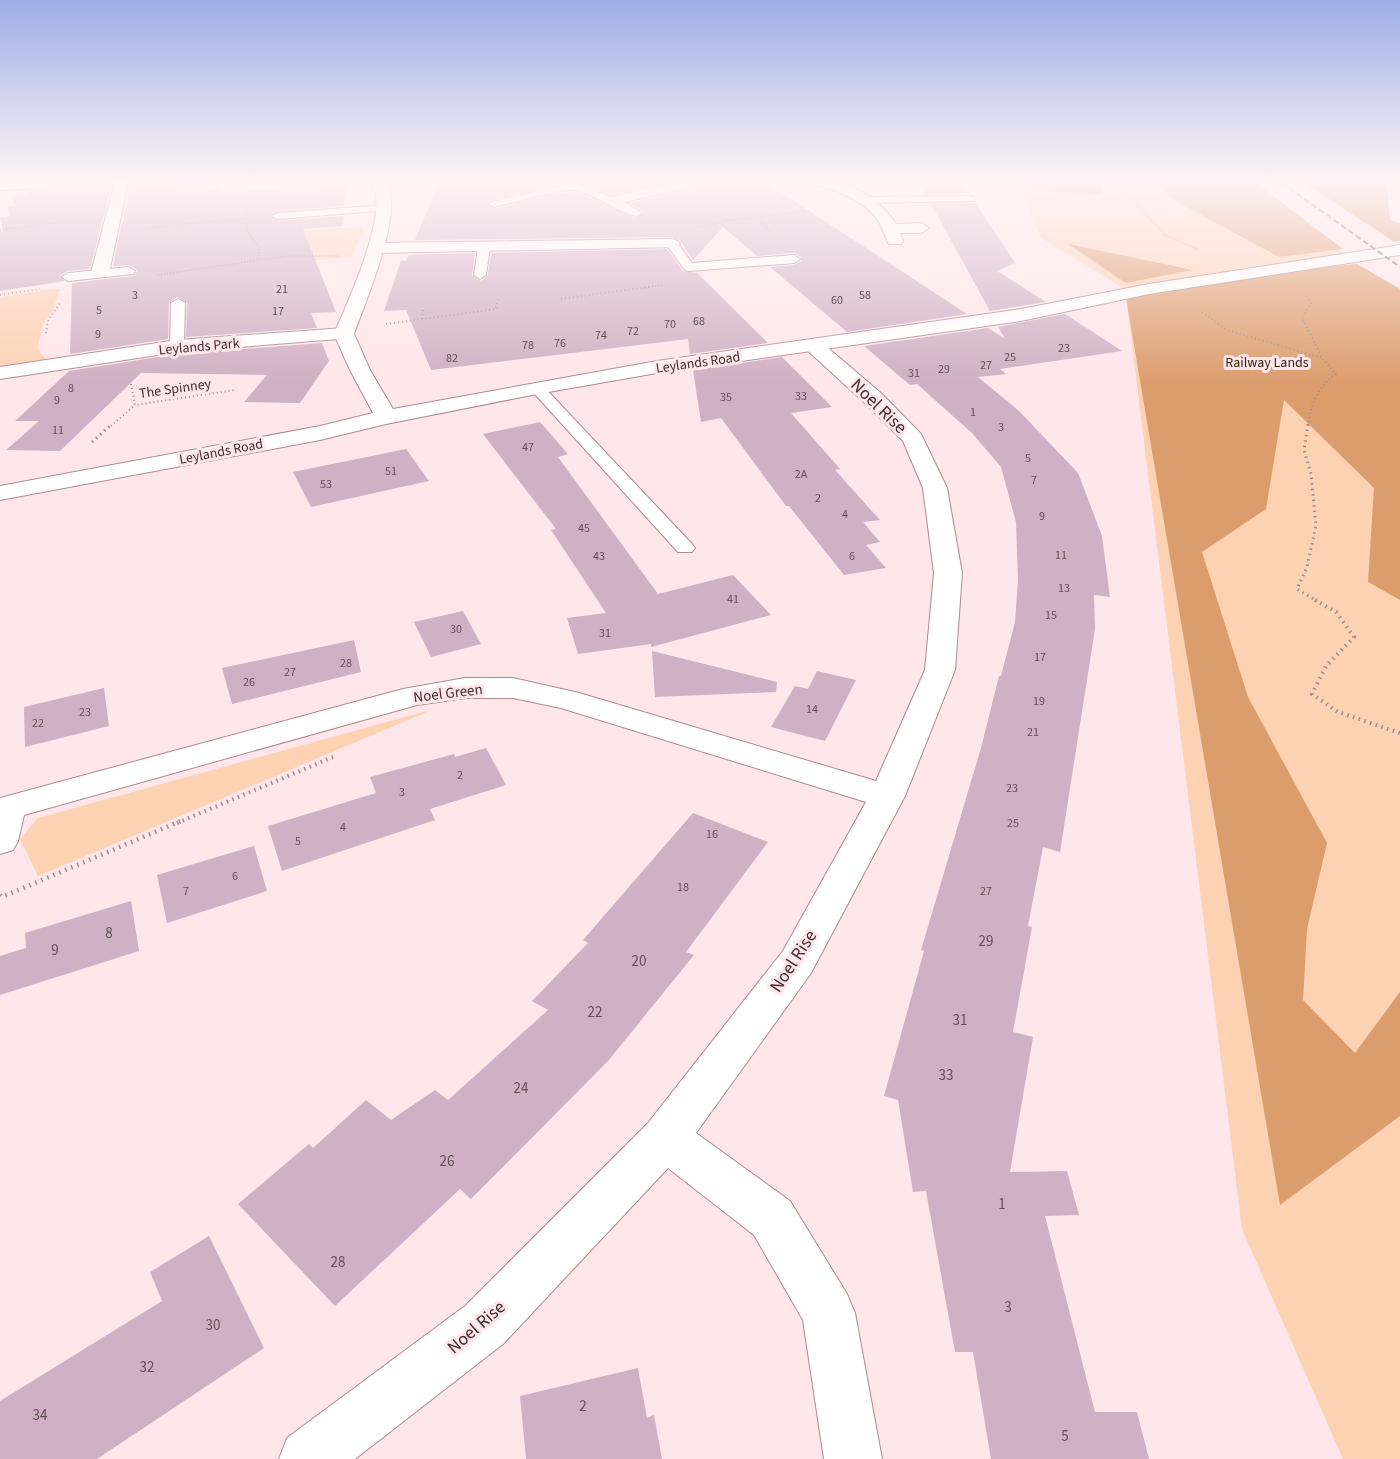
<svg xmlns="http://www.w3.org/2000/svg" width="1400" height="1459" font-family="'Source Sans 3',sans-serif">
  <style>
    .green { fill: #fdd2b3 }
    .forest { fill: #dc9d6d }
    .building { fill: #cfb0c4 }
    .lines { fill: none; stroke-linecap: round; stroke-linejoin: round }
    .service-casing { stroke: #ae8990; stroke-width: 2 }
    .minor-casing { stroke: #ae8990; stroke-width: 2 }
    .tertiary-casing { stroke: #ae8990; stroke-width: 2 }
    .path-far4 { stroke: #9f8b8e; stroke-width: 1.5; stroke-dasharray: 1 2; stroke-linecap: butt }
    .path-far3 { stroke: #9f8b8e; stroke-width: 2; stroke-dasharray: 1 3; stroke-linecap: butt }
    .path-far2 { stroke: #9f8b8e; stroke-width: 3; stroke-dasharray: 1.5 4; stroke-linecap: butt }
    .path-far1 { stroke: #9f8b8e; stroke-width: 4; stroke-dasharray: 1.5 4.5; stroke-linecap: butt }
    .path { stroke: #9f8b8e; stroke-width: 4.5; stroke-dasharray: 1.5 5; stroke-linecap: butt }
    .service { fill: #fff; fill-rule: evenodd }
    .minor { fill: #fff; fill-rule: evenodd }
    .tertiary { fill: #fff; fill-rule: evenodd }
    .rail { stroke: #7a676b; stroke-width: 2; stroke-dasharray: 6 3; stroke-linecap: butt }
    .labels { text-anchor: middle; stroke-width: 6; stroke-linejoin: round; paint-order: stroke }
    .number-label { font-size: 12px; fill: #624f56 }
    .far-street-label { font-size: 14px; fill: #3e2f32; stroke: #ffe6ea }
    .far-park-label { font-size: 14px; fill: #3f2510; stroke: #ffe6ea }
    .street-label { font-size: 15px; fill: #3e2f32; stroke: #ffe6ea }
    .near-number-label { font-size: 15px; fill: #624f56 }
    .near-street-label { font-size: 18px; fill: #3e2f32; stroke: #ffe6ea }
  </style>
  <rect width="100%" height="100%" fill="#ffe6ea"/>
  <!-- green -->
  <g class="green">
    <polygon points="1017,178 1243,178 1310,224 1400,301 1400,1459 1343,1459 1242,1229 1125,289 1041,238"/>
    <polygon points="146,184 248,184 247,187 134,196 134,186"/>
    <polygon points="364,227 352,257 236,268 254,233"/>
    <polygon points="53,289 60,289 52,313 44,322 37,348 48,362 0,369 0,297"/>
    <polygon points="434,709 38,876 20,839 38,818"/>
  </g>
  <!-- forest -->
  <g class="forest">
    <polygon points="1021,178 1102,178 1102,194 1063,193 1025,188"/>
    <polygon points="1155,178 1249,178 1343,249 1279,257 1170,198"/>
    <polygon points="1297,178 1386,178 1390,220 1400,223 1400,241 1394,242"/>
    <polygon points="1068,244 1193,270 1126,283"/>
    <polygon points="1357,264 1400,289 1400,600 1368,582 1374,488 1284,400 1266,509 1202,552 1248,697 1327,843 1307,929 1303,1000 1355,1053 1400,992 1400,1116 1280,1205 1126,298 1306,269"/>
  </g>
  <!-- building -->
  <g class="building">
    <polygon points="441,178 684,178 611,195 574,181 494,199 487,203 495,209 550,195 576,192 635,218 644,212 630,203 717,183 721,178 759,178 967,314 847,332 770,267 794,265 801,261 801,257 794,253 757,256 723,227 693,260 680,240 672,237 415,240"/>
    <polygon points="919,182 962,182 970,194 926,194"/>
    <polygon points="346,184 344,206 278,211 270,215 278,221 344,216 343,226 303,229 336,312 311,313 317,328 186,337 187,303 177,297 169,303 168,339 70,354 72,283 133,276 137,272 136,269 129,265 113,266 130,187 176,185 177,193 222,189 222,193"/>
    <polygon points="111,188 90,269 67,271 60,276 65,281 0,291 0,232 3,231 0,217 10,216 7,207 15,205 12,196 30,194 28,191"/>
    <polygon points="975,203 1015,263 997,271 1046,302 990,311 931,204"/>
    <polygon points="667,249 683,271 697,273 768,343 690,354 688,339 431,370 406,310 384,311 401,261 406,261 409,255 475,253 472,275 481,281 488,275 491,253"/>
    <polygon points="1065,314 1122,351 1000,369 1006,374 978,377 1019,411 1078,473 1102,536 1110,597 1094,595 1095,629 1060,852 1043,847 1028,926 1032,927 1013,1032 1033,1037 1010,1172 1067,1171 1079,1215 1045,1216 1095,1412 1137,1412 1149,1459 991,1459 973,1352 955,1352 926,1191 913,1192 898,1100 884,1096 924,951 921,950 981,748 999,676 1001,676 1015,622 1018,580 1016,522 1001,467 972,433 917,384 910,385 864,346 988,328 1005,339 998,327"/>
    <polygon points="322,343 329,361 300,403 244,402 267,375 141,373 60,451 6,450 39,421 15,421 69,371 177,354"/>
    <polygon points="782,357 832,407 791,413 840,469 835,470 880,520 863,522 880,542 866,545 886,568 844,575 789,506 786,506 721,418 701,422 693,370"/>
    <polygon points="540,422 568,454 558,457 658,594 733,575 771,615 651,647 651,644 578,654 567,618 606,613 551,530 556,529 483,434"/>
    <polygon points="406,449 429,481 311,507 293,472"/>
    <polygon points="463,611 481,644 431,657 414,622"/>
    <polygon points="354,640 361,672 232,704 222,668"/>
    <polygon points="652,651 777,682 776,692 655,697"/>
    <polygon points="817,671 856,680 825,741 771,727 795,686 808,689"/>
    <polygon points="104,688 109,726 25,747 24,707"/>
    <polygon points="486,748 506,785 430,809 435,820 282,871 268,826 376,793 370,777 454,754 455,757"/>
    <polygon points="693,813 768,842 686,952 694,955 608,1061 471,1199 460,1189 335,1306 238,1204 309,1144 313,1148 366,1100 391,1120 435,1090 448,1100 548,1010 532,1001 588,943 583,940"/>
    <polygon points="254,846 267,891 167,923 157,875"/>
    <polygon points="131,901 139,951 0,995 0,956 26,948 25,933"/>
    <polygon points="209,1236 264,1348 97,1459 0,1459 0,1401 162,1301 150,1272"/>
    <polygon points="638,1368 647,1418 654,1415 662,1459 526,1459 520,1396"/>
  </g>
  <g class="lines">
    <defs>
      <g id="service">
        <polygon points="0,178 9,178 4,186 0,187"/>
        <path d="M574 183 624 202 642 213 636 216C616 211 597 196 576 190 565 187 509 204 494 207L489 204 494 201Z"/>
        <polygon points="970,196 974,197 974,201 866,203 861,200 866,197"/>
        <polygon points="385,205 389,206 389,210 278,219 272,216 278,213"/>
        <polygon points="672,240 676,241 692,263 794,255 800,259 794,263 689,271 685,270 666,244"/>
        <polygon points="484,243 490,247 486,275 480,279 474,275 478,247"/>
        <polygon points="129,267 135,271 133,274 68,281 62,277 68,273"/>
        <polygon points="178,299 185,303 184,346 177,350 170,346 171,303"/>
        <polygon points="537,383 542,385 692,544 695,548 692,552 678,552 532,391 529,388"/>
      </g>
      <g id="minor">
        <polygon points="116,178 133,178 128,183 109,273 106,277 94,277 91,273"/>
        <polygon points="694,178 719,178 717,181 612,205 605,201 607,198"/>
        <path d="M800 178C840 178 873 190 896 224L921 223 929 228 921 233H900L903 241 901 244H889C884 236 883 227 877 219 860 196 829 188 802 181Z"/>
        <polygon points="672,239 678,241 680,244 678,247 376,253 368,248 376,243"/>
        <polygon points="344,328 351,330 354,334 351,338 177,352 0,379 0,367 177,340"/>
        <polygon points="814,340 821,342 882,394 921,434 947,488 962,573 955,670 905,796 811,973 696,1133 790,1201 847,1294 855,1313 882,1459 824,1459 803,1320 754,1235 668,1168 503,1344 355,1459 279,1459 287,1438 465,1306 648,1123 783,951 866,802 561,708 513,698 465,698 417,705 24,815 18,841 13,850 0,854 0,798 403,689 465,678 513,678 579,693 876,781 925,670 934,573 923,488 903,441 866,404 807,350 804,346 807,342"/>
      </g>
      <g id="tertiary">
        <polygon points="88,178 349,178 342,182 165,183 0,190 0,182"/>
        <path d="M363 178C370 178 380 176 385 182 407 207 364 305 354 334L370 370 393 409 657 361 1021 309 1149 284 1400 245V255L1149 294 1021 321 657 373 537 394 386 424 320 440 0 500V486L320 426 373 413 350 370 334 334C346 306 389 213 373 187 371 184 366 181 363 178Z"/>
      </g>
    </defs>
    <!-- service casing -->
    <use href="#service" class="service-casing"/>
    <!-- minor casing -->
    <use href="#minor" class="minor-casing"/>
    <!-- tertiary casing -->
    <use href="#tertiary" class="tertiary-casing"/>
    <!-- path-far4 -->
    <g class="path-far4">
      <polyline points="1113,178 1165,235 1199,250"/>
      <path d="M247 208C243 225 247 234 259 246L258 260"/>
      <polyline points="698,213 730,220 809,211"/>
      <polyline points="757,217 770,232"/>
      <polyline points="699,227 730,220"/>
      <polyline points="143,228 243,219"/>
      <polyline points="0,230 80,220"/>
      <polyline points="158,275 287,256 338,256"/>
      <polyline points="643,288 664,285"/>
    </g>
    <!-- path-far3 -->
    <g class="path-far3">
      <polyline points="0,295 40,289"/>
      <path d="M1306 296 1311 303 1302 318 1323 359 1336 374C1317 387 1311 404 1308 426"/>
      <polyline points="561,299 654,286"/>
      <polyline points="1202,312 1227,330 1322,358"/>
      <polyline points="422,319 423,310"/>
      <polyline points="386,324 496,309 498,299"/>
      <polyline points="46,333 48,321 60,303"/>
      <polyline points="131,384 135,405 235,390"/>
      <polyline points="111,426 135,405"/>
    </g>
    <!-- path-far2 -->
    <g class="path-far2">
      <polyline points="1308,424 1304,450 1311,474 1316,526 1307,567 1297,589 1317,601"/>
      <polyline points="92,442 112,424"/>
    </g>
    <!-- path-far1 -->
    <g class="path-far1">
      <polyline points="1315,600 1336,612 1354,637 1326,666 1312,694 1338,712 1400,733"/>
      <polyline points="177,823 333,757"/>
    </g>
    <!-- path -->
    <polyline class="path" points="0,895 2,897 181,821"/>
    <!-- service -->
    <use href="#service" class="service"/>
    <!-- minor -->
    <use href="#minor" class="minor"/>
    <!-- tertiary -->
    <use href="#tertiary" class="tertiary"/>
    <!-- rail -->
    <polyline class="rail" points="1275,178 1400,267"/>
  </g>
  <!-- sky -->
  <linearGradient id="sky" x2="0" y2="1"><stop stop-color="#9eaee7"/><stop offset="0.47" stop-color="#fff4f6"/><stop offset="1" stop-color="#fff4f6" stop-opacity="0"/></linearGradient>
  <rect width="1400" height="382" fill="url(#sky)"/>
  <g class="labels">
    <!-- number labels -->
    <g class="number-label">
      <text x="282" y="293">21</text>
      <text x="135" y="299">3</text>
      <text x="865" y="299">58</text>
      <text x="837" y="304">60</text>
      <text x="99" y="314">5</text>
      <text x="278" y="315">17</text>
      <text x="699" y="325">68</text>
      <text x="670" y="328">70</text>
      <text x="633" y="335">72</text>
      <text x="98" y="338">9</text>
      <text x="601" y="339">74</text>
      <text x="560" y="347">76</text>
      <text x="528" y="349">78</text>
      <text x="1064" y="352">23</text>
      <text x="1010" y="361">25</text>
      <text x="452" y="362">82</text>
      <text x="986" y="369">27</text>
      <text x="944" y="373">29</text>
      <text x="914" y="377">31</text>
      <text x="71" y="392">8</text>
      <text x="801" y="400">33</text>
      <text x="726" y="401">35</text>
      <text x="57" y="404">9</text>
      <text x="973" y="416">1</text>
      <text x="1001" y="431">3</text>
      <text x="58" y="434">11</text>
      <text x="528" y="451">47</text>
      <text x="1028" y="462">5</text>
      <text x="391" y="475">51</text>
      <text x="801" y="478">2A</text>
      <text x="1034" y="484">7</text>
      <text x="326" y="488">53</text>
      <text x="818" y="502">2</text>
      <text x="845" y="518">4</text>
      <text x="1042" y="520">9</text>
      <text x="584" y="532">45</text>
      <text x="1061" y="559">11</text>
      <text x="599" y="560">43</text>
      <text x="852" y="560">6</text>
      <text x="1064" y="592">13</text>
      <text x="733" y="603">41</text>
      <text x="1051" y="619">15</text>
      <text x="456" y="633">30</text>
      <text x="605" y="637">31</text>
      <text x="1040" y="661">17</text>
      <text x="346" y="667">28</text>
      <text x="290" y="676">27</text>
      <text x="249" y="686">26</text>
      <text x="1039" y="705">19</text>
      <text x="812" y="713">14</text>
      <text x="85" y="716">23</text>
      <text x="38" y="727">22</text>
      <text x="1033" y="736">21</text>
      <text x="460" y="779">2</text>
      <text x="1012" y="792">23</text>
      <text x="402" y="796">3</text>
      <text x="1013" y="827">25</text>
      <text x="343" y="831">4</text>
      <text x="712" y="838">16</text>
      <text x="298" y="845">5</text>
      <text x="235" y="880">6</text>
      <text x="683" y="891">18</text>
      <text x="186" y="895">7</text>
      <text x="986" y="895">27</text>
    </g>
    <!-- far-street labels -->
    <g class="far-street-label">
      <text transform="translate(199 346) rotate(-5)" y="5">Leylands Park</text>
      <text transform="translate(698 362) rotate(-8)" y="5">Leylands Road</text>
      <text transform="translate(175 388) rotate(-8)" y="5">The Spinney</text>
      <text transform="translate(221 451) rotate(-11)" y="5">Leylands Road</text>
    </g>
    <!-- far-park labels -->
    <g class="far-park-label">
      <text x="1267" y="367">Railway Lands</text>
    </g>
    <!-- street labels -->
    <g class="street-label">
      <text transform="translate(448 693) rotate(-7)" y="5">Noel Green</text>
    </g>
    <!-- near-number labels -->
    <g class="near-number-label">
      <text x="109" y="938">8</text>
      <text x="986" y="946">29</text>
      <text x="55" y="955">9</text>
      <text x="639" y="966">20</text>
      <text x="595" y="1017">22</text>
      <text x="960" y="1025">31</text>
      <text x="946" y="1080">33</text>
      <text x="521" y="1093">24</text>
      <text x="447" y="1166">26</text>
      <text x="1002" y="1209">1</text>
      <text x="338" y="1267">28</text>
      <text x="1008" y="1312">3</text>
      <text x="213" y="1330">30</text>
      <text x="147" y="1372">32</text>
      <text x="583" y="1411">2</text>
      <text x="40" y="1420">34</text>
      <text x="1065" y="1441">5</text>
    </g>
    <!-- near-street labels -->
    <g class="near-street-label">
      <text transform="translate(879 406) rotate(44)" y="6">Noel Rise</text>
      <text transform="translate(793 961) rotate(-57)" y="6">Noel Rise</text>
      <text transform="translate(476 1327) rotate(-41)" y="6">Noel Rise</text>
    </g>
  </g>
</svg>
